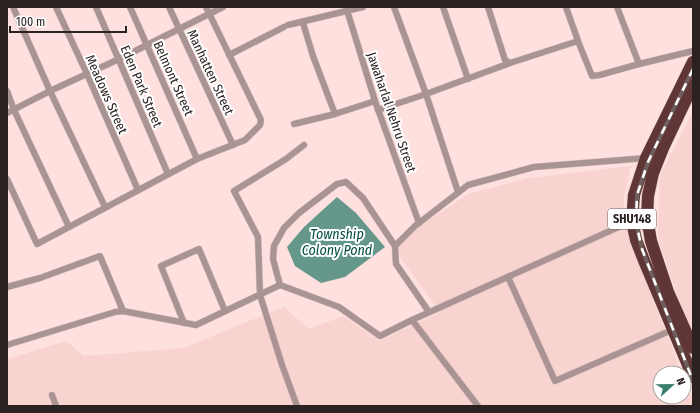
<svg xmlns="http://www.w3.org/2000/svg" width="700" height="413" font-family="'Fira Sans Condensed',sans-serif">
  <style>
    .built { fill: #f8d3d0 }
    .water { fill: #65988a }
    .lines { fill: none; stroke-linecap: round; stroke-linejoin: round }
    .street-casing { stroke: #d8bebd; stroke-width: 7 }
    .highway-casing { stroke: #d8bebd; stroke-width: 13 }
    .street { stroke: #aa9493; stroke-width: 6 }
    .highway { stroke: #5f3635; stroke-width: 12 }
    .rail-casing { stroke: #6f5f5d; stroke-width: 4 }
    .rail { stroke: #fff; stroke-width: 2.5; stroke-dasharray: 8; stroke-linecap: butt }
    .labels { text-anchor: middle; stroke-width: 4; stroke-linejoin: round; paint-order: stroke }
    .shield { fill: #fff; stroke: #6b6463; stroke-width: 1 }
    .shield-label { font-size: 12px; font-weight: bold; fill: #2b2120 }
    .street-label { font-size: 13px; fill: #2b2120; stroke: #fff }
    .water-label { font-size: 14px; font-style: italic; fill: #014e41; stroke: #fff }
  </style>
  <rect width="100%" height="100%" fill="#fee1df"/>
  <!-- built -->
  <g class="built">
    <polygon points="693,112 693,338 684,317 658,238 660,175"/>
    <polygon points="631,166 623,200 630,241 682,373 660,373 660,397 684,397 684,378 693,401 693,406 7,406 7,359 66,341 84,356 183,348 284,307 309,329 343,316 380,341 440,312 400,257 398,241 468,194 529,178"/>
  </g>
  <!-- water -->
  <polygon class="water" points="337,197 356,213 385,247 345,277 321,283 295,266 287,247 304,227"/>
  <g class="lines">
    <defs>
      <g id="street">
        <polyline points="13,7 50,91 105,207"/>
        <polyline points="56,7 87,74 138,190"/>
        <polyline points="96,7 168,174"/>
        <polyline points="130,7 197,159"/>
        <polyline points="169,7 233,145"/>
        <polyline points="346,7 375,101 419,223"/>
        <polyline points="394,7 426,94 458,192"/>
        <polyline points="443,7 468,79"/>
        <polyline points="488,7 505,60 510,63 578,41 592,76 600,75 639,64 693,51"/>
        <polyline points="566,7 578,41"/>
        <polyline points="617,7 639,64"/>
        <polyline points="303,23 313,56 335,114"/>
        <polyline points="288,25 363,7"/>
        <polyline points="229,55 284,27"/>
        <polyline points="7,91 14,110 69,227"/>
        <polyline points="378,110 426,94 510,63"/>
        <polyline points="7,113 50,91 119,59 223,7"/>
        <polyline points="294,124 335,114 375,101"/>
        <polyline points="7,179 37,244 197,159 245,140 260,125 261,120 206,7"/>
        <polyline points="508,277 555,381 672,330"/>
        <polyline points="280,285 273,259 274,246 284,228 299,213 337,184 346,182 363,198 395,246"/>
        <polyline points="7,287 40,278 100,256 123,311"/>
        <polyline points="429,312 396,264 395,246 415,226 468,185 534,167 646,158"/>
        <polyline points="412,320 478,406"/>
        <polyline points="184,323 161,266 199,249 225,311"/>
        <polyline points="7,345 115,312 123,311 196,325 280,285 339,307 380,336 412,320 632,221"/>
        <polyline points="52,395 56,406"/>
        <polyline points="297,406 282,365 260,295 258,237 234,191 286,159 304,145"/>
      </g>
      <g id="highway">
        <polyline points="693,62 646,158 634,195 632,221 636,240 645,263 693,377"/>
        <polyline points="693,85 663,148 653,173 648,196 647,218 651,241 668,292 693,348"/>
      </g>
    </defs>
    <!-- street casing -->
    <use href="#street" class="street-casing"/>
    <!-- highway casing -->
    <use href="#highway" class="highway-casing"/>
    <!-- street -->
    <use href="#street" class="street"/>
    <!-- highway -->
    <use href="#highway" class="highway"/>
    <defs>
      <polyline id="rail" points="693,69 648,162 637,195 636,223 642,249 693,381"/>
    </defs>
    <!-- rail casing -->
    <use href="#rail" class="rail-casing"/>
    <!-- rail -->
    <use href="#rail" class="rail"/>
  </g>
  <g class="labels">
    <!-- shield labels -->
    <rect class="shield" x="608" y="209" width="48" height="20" rx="3"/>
    <g class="shield-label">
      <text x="632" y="223">SHU148</text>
    </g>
    <!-- street labels -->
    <g class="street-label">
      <text transform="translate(211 72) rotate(65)" y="5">Manhatten Street</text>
      <text transform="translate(174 78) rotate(66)" y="5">Belmont Street</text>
      <text transform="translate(142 86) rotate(67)" y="5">Eden Park Street</text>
      <text transform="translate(107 94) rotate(66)" y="5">Meadows Street</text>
      <text transform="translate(392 112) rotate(71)" y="5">Jawaharlal Nehru Street</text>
    </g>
    <!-- water labels -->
    <g class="water-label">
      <text x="337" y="239">Township<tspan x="337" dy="16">Colony Pond</tspan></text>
    </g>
  </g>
  <!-- border -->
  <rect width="700" height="413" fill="none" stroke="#2b2120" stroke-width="16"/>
  <!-- north arrow -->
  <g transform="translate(672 385) rotate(68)"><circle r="19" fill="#ffffff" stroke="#aaa6a6"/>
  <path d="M0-3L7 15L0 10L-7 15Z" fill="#3d7f6f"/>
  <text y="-6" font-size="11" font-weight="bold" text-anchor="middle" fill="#2b2120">N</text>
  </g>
  <!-- scale -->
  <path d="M10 26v6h116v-6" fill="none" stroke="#2b2120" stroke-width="2"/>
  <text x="16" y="26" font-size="12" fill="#2b2120" stroke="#ffffff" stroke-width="3" paint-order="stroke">100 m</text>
</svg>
